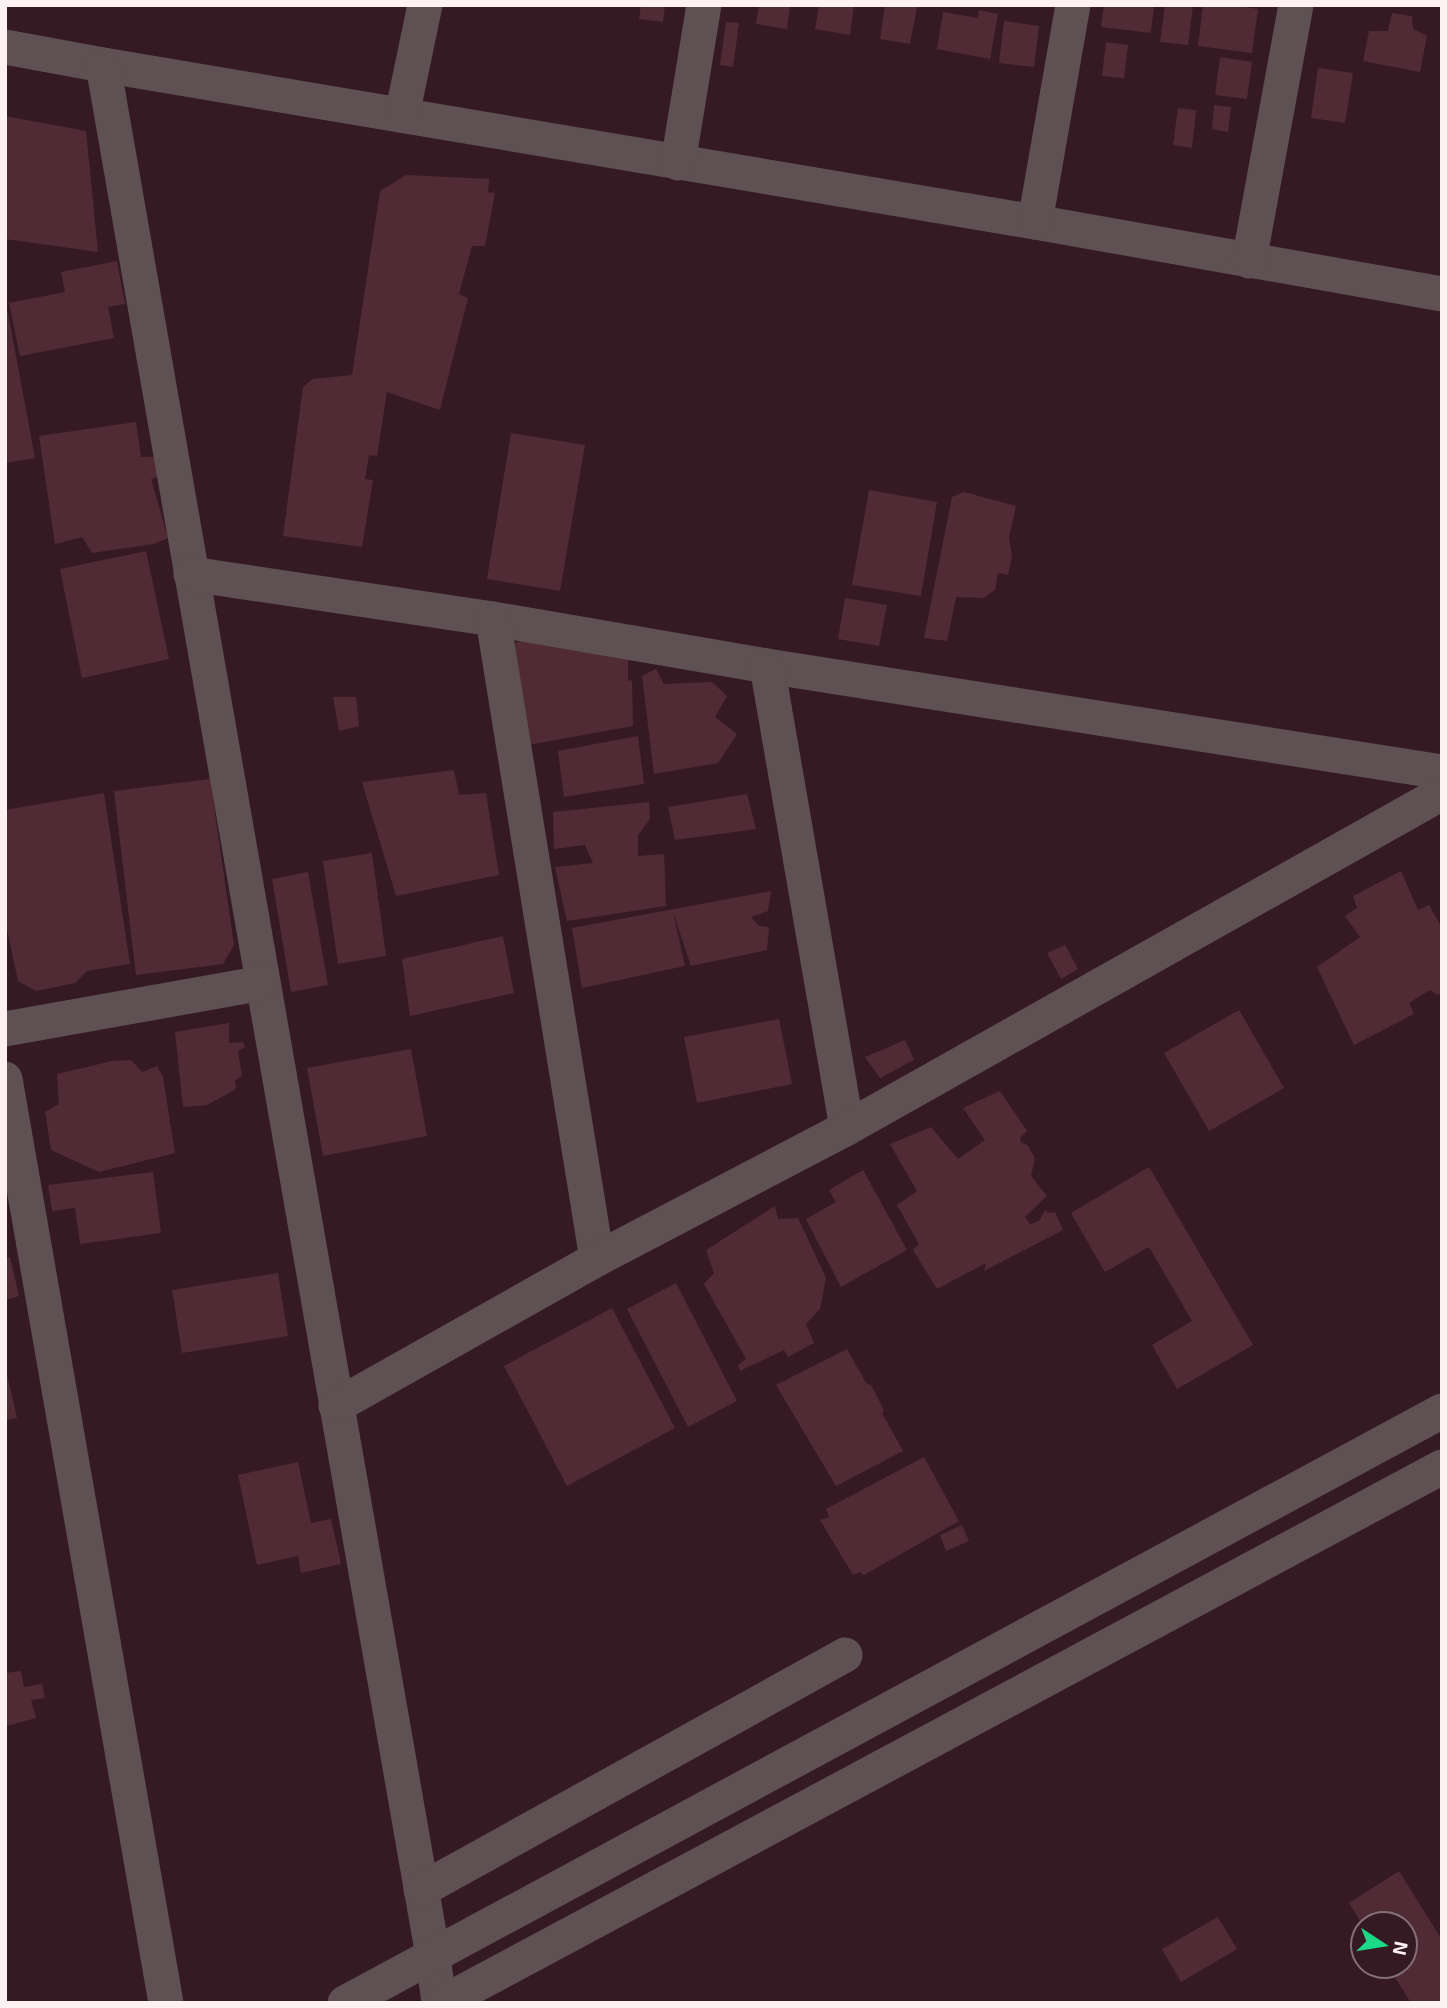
<svg xmlns="http://www.w3.org/2000/svg" width="1447" height="2008" font-family="'Exo 2',sans-serif">
  <style>
    .building { fill: #502b36 }
    .lines { fill: none; stroke-linecap: round; stroke-linejoin: round }
    .minor { stroke: #5e5053; stroke-width: 35 }
  </style>
  <rect width="100%" height="100%" fill="#351a23"/>
  <!-- building -->
  <g class="building">
    <polygon points="641,5 665,5 663,22 639,19"/>
    <polygon points="759,5 790,5 787,29 756,24"/>
    <polygon points="819,5 854,5 850,35 815,29"/>
    <polygon points="885,5 917,7 910,44 880,39"/>
    <polygon points="1104,5 1154,5 1151,33 1101,27"/>
    <polygon points="1165,5 1193,5 1188,45 1160,42"/>
    <polygon points="1203,5 1233,5 1258,9 1252,53 1198,46"/>
    <polygon points="979,10 998,14 990,59 937,49 943,12 978,18"/>
    <polygon points="1392,13 1412,16 1413,29 1427,36 1420,72 1363,61 1369,31 1388,31"/>
    <polygon points="1004,21 1039,26 1034,67 999,63"/>
    <polygon points="726,22 739,23 733,67 720,65"/>
    <polygon points="1106,42 1128,45 1124,78 1102,76"/>
    <polygon points="1220,57 1252,62 1247,99 1215,95"/>
    <polygon points="1318,68 1353,73 1345,123 1311,118"/>
    <polygon points="1214,105 1231,107 1228,132 1212,129"/>
    <polygon points="1178,108 1196,110 1192,148 1173,145"/>
    <polygon points="5,116 86,131 98,252 5,239"/>
    <polygon points="406,175 489,179 488,192 495,193 485,246 472,246 459,294 468,298 440,410 387,392 377,456 369,455 365,479 373,480 362,547 283,536 303,387 313,379 352,375 380,191"/>
    <polygon points="117,261 125,304 108,307 114,338 20,356 9,303 65,292 61,272"/>
    <polygon points="5,313 8,313 35,458 5,463"/>
    <polygon points="136,422 141,457 161,457 167,473 151,479 168,538 154,544 92,553 82,537 55,544 39,436"/>
    <polygon points="511,433 585,445 560,591 487,579"/>
    <polygon points="869,490 937,502 921,596 852,585"/>
    <polygon points="964,492 1016,506 1009,538 1012,557 1008,575 998,573 995,590 984,598 956,597 947,641 924,638 952,497"/>
    <polygon points="146,551 169,659 82,678 60,569"/>
    <polygon points="845,598 887,605 879,646 838,639"/>
    <polygon points="532,635 628,651 628,681 632,680 633,726 533,744 522,741 510,646"/>
    <polygon points="656,669 664,684 712,682 727,696 715,717 737,734 718,763 654,774 642,676"/>
    <polygon points="333,697 356,697 359,726 339,731"/>
    <polygon points="638,736 644,784 564,797 558,751"/>
    <polygon points="454,770 459,795 486,793 499,875 396,896 362,782"/>
    <polygon points="210,779 234,945 223,964 136,975 114,791"/>
    <polygon points="104,793 130,964 87,971 75,983 36,991 18,981 5,920 5,810"/>
    <polygon points="747,794 756,829 675,840 668,807"/>
    <polygon points="649,802 650,819 638,835 638,856 664,854 666,906 567,921 555,867 593,863 585,845 554,849 553,812"/>
    <polygon points="372,853 386,956 338,964 323,861"/>
    <polygon points="1401,871 1418,910 1429,905 1442,928 1442,993 1438,995 1430,990 1409,1003 1414,1014 1354,1045 1317,967 1360,937 1345,916 1357,908 1353,896"/>
    <polygon points="308,872 328,985 291,992 272,879"/>
    <polygon points="771,891 768,911 751,917 759,926 769,927 767,950 691,966 673,912 685,966 582,988 572,928"/>
    <polygon points="503,936 514,993 410,1016 402,959"/>
    <polygon points="1065,945 1078,969 1061,979 1047,953"/>
    <polygon points="1239,1010 1284,1088 1209,1131 1164,1053"/>
    <polygon points="779,1019 792,1084 697,1103 684,1037"/>
    <polygon points="229,1023 229,1043 243,1042 245,1047 238,1051 242,1076 235,1080 236,1089 207,1105 183,1107 175,1032"/>
    <polygon points="905,1040 914,1060 880,1078 865,1057"/>
    <polygon points="411,1049 427,1136 323,1156 307,1068"/>
    <polygon points="131,1060 142,1072 157,1066 163,1077 175,1153 99,1172 51,1150 45,1112 59,1104 57,1074 112,1061"/>
    <polygon points="1000,1091 1027,1131 1020,1138 1021,1142 1028,1146 1035,1158 1031,1176 1047,1196 1025,1217 1030,1224 1039,1221 1045,1210 1049,1213 1055,1212 1063,1230 984,1271 986,1263 937,1289 913,1250 919,1244 897,1205 917,1191 890,1144 931,1127 958,1159 985,1140 963,1108"/>
    <polygon points="1149,1167 1253,1345 1177,1389 1152,1345 1192,1321 1149,1247 1105,1272 1071,1213"/>
    <polygon points="863,1170 907,1250 841,1287 806,1219 836,1202 829,1190"/>
    <polygon points="153,1172 161,1233 80,1244 75,1208 52,1211 48,1185"/>
    <polygon points="775,1206 778,1219 798,1218 826,1278 820,1309 806,1324 814,1343 788,1357 784,1350 740,1371 738,1365 746,1359 704,1284 714,1273 706,1250"/>
    <polygon points="10,1257 19,1296 5,1300 5,1258"/>
    <polygon points="278,1273 288,1336 182,1353 172,1290"/>
    <polygon points="676,1283 737,1401 688,1427 627,1309"/>
    <polygon points="612,1308 675,1428 567,1486 504,1366"/>
    <polygon points="847,1349 866,1383 871,1385 884,1410 882,1413 903,1451 836,1486 776,1385"/>
    <polygon points="5,1366 17,1418 5,1420"/>
    <polygon points="924,1457 959,1521 864,1575 860,1572 853,1575 820,1520 829,1517 826,1509"/>
    <polygon points="298,1462 311,1523 331,1519 341,1564 301,1573 298,1556 257,1565 238,1475"/>
    <polygon points="962,1525 969,1541 946,1551 940,1535"/>
    <polygon points="21,1671 24,1687 42,1684 45,1698 31,1700 36,1718 7,1726 5,1673"/>
    <polygon points="1399,1871 1442,1940 1442,2003 1411,2003 1388,1966 1405,1966 1405,1924 1362,1924 1349,1903"/>
    <polygon points="1218,1917 1237,1949 1181,1982 1162,1949"/>
  </g>
  <g class="lines">
    <!-- minor -->
    <g class="minor">
      <polyline points="5,47 103,65 1035,222 1442,294"/>
      <polyline points="103,65 433,1956 439,2003"/>
      <polyline points="402,115 425,5"/>
      <polyline points="678,163 704,5"/>
      <polyline points="1035,222 1073,5"/>
      <polyline points="1249,261 1296,5"/>
      <polyline points="191,574 493,619 767,666 1442,772"/>
      <polyline points="493,619 597,1259"/>
      <polyline points="767,666 847,1128"/>
      <polyline points="5,1029 263,983"/>
      <polyline points="5,1079 166,2003"/>
      <polyline points="336,1406 597,1259 847,1128 1442,793"/>
      <polyline points="421,1890 845,1655"/>
      <polyline points="345,2003 1442,1411"/>
      <polyline points="442,2003 1442,1467"/>
    </g>
  </g>
  <!-- border -->
  <rect width="1447" height="2008" fill="none" stroke="#fdf1f4" stroke-width="14"/>
  <!-- north arrow -->
  <g transform="translate(1384 1945) rotate(102)"><circle r="33" fill="#351a23" stroke="#857077" stroke-width="2"/>
  <path d="M0-5L12 26L0 18L-12 26Z" fill="#1cd988"/>
  <text y="-10" font-size="19" font-weight="bold" text-anchor="middle" fill="#fdf1f4">N</text>
  </g>
</svg>
